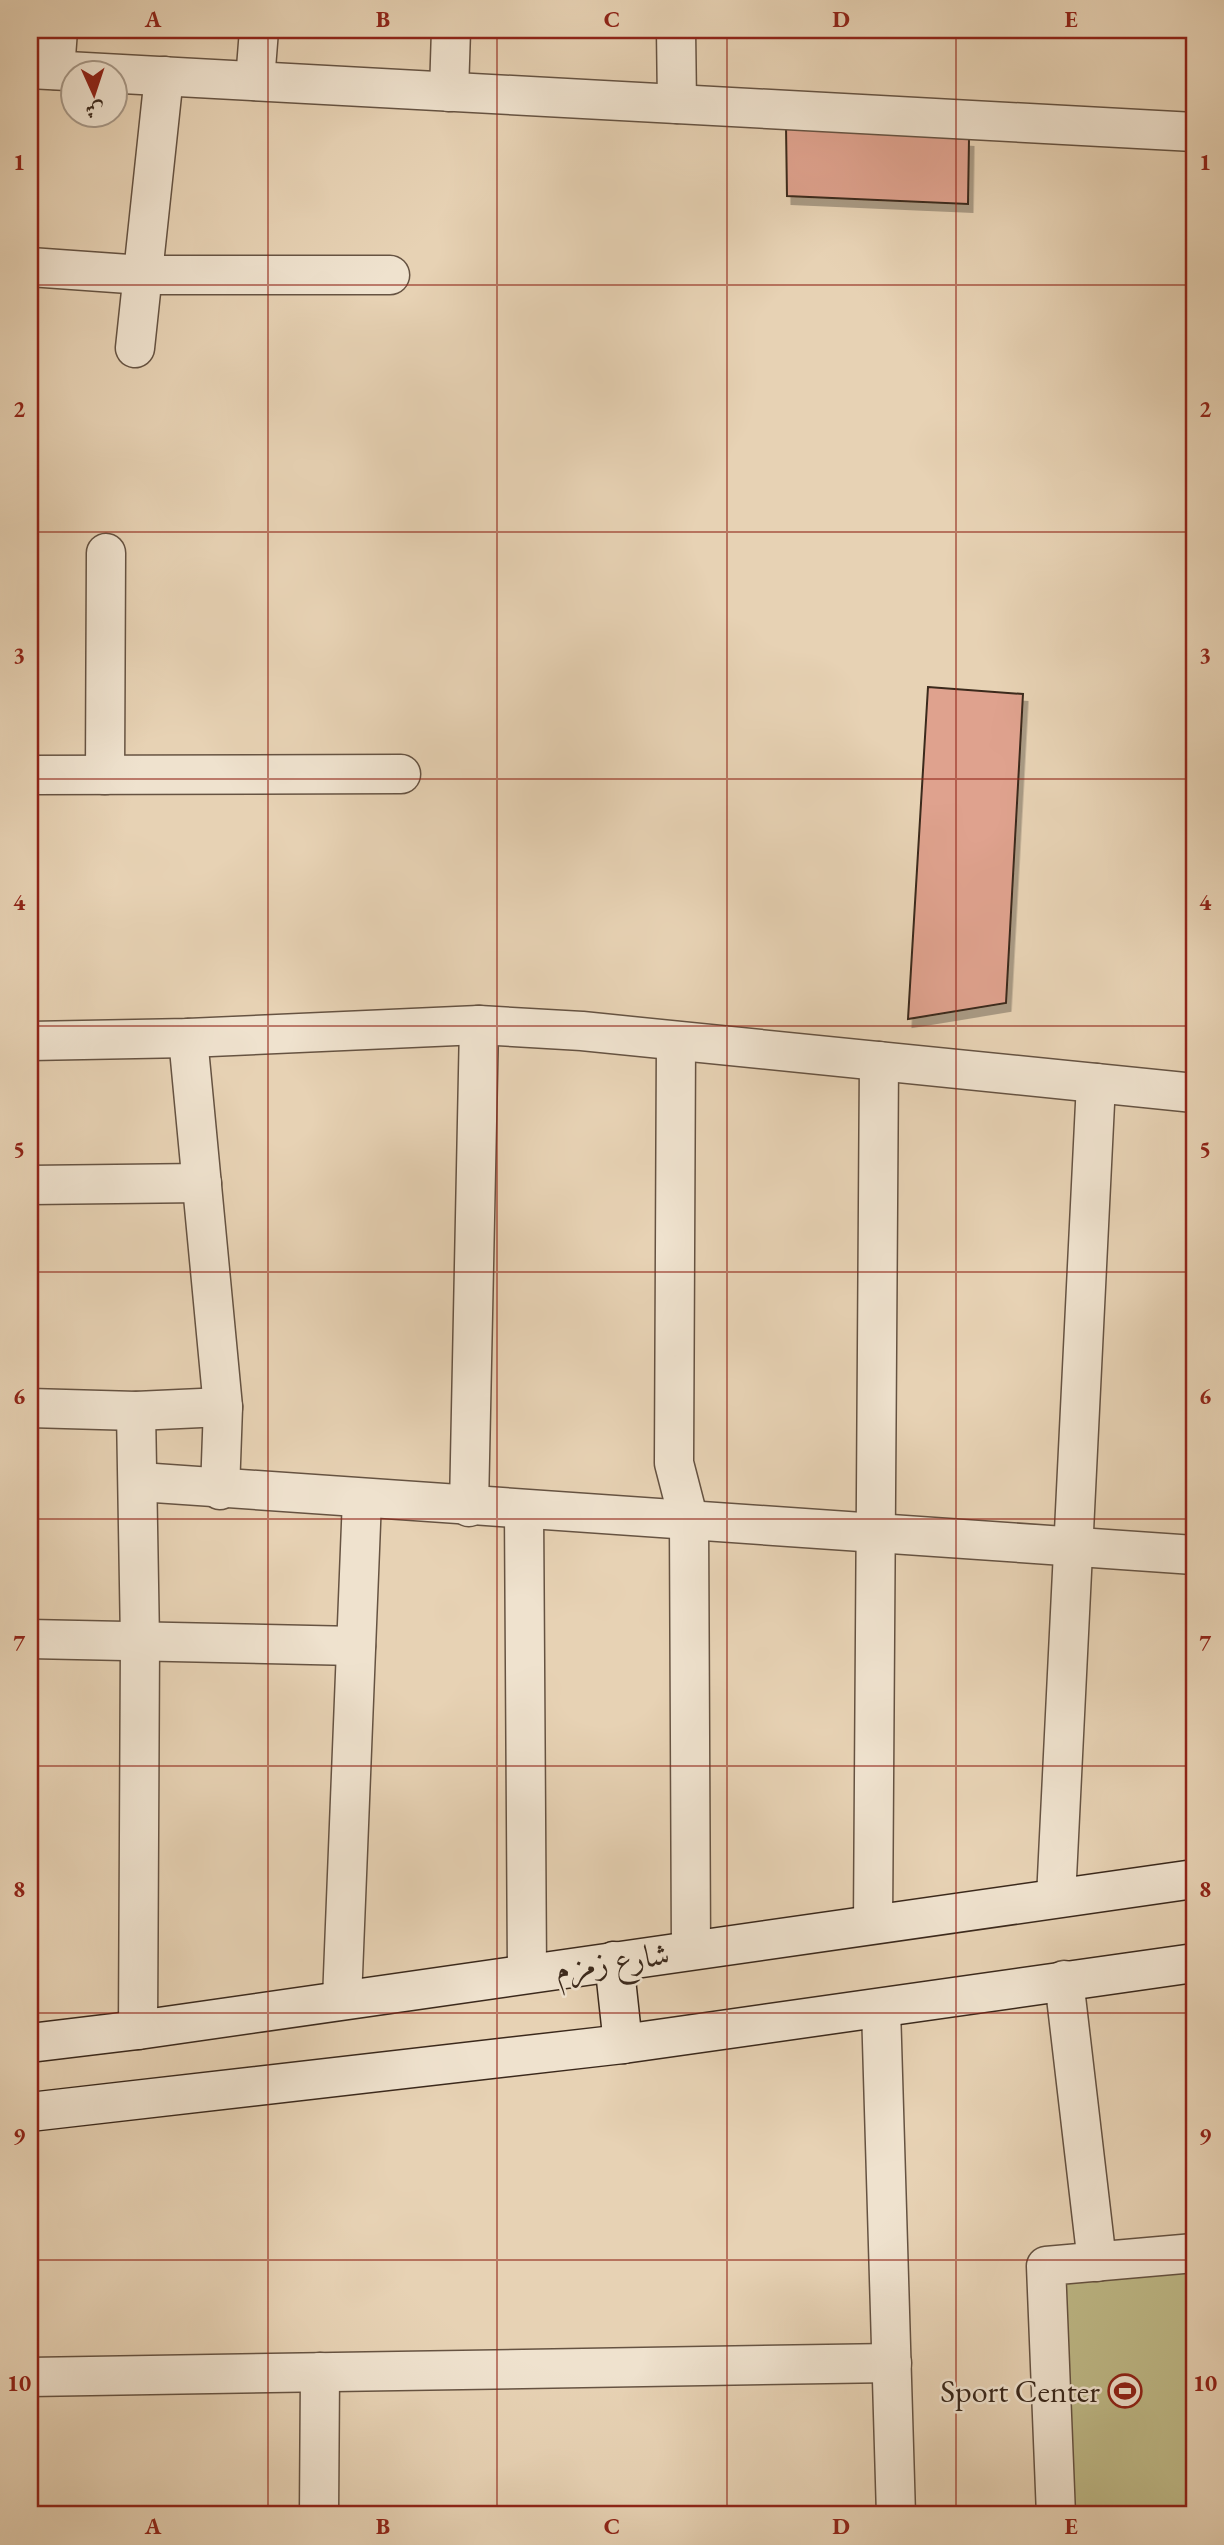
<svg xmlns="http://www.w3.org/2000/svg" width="1224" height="2545" font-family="'EB Garamond',Amiri,serif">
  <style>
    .green { fill: #beb987; stroke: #7c7152; stroke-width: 2 }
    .building { fill: #dfa28e; stroke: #3b291c; stroke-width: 2; filter: url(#shadow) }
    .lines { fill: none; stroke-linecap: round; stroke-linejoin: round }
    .street-casing { stroke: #665342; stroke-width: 41 }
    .secondary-casing { stroke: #3b291c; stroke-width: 41 }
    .street { stroke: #efe2ce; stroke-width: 38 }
    .secondary { stroke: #efe2ce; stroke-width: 38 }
    .grid { fill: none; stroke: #8f2418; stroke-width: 2; stroke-opacity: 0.55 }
    .labels { text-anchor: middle; stroke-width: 5; stroke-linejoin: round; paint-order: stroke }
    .street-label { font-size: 32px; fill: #3b291c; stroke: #efe2ce }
    .poi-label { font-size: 32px; fill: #3b291c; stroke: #efe2ce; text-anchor: end }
    .neatline { fill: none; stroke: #8f2418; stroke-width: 2.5 }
    .grid-label { font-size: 23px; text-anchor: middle; font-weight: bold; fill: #8f2418 }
  </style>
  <defs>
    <filter id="shadow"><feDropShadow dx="4.5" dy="8" stdDeviation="0" flood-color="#0004"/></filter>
  </defs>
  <rect width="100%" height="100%" fill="#e7d2b4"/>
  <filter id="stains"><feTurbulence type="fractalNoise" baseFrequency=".00286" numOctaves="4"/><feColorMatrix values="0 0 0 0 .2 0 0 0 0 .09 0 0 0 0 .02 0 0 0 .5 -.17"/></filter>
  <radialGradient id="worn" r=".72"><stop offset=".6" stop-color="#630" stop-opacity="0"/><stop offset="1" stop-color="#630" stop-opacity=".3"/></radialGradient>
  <!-- green -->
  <polygon class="green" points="1194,2259 1194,2515 1066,2515 1046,2266"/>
  <!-- building -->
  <g class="building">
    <polygon points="786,126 969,139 968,204 787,196"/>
    <polygon points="928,687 1023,694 1006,1003 908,1019"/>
  </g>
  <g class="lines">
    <defs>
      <g id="street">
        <polyline points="676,30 677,104"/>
        <polyline points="30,69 1194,132"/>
        <polyline points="55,70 58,30"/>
        <polyline points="255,81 259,30"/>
        <polyline points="449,92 451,30"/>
        <polyline points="30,267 143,275 390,275"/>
        <polyline points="135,348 164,76"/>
        <polyline points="30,775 401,774"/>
        <polyline points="105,775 106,553"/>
        <polyline points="188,1038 223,1407 220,1490"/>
        <polyline points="30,1041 188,1038 479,1025 582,1031 1194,1093"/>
        <polyline points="676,1041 674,1463 689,1521 691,1950"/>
        <polyline points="30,1185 202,1183"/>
        <polyline points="30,1408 136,1411 223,1407"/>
        <polyline points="136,1411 140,1642 138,2030"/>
        <polyline points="140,1482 1194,1555"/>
        <polyline points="469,1507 479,1025"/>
        <polyline points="524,1510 527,1972"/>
        <polyline points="30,1639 356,1646"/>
        <polyline points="1056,1898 1096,1083"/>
        <polyline points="873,1924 879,1061"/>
        <polyline points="1064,1980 1097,2262"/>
        <polyline points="342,2000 362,1499"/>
        <polyline points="881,2008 896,2515"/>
        <polyline points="30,2377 892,2363"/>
        <polyline points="319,2515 320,2372"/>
        <polyline points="1056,2515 1046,2266 1194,2253"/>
      </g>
      <g id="secondary">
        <polyline points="614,1961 623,2044"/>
        <polyline points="30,2043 138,2030 1194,1879"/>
        <polyline points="30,2112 623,2044 1194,1963"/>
      </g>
    </defs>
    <!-- street casing -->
    <use href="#street" class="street-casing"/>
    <!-- secondary casing -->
    <use href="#secondary" class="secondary-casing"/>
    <!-- street -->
    <use href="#street" class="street"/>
    <!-- secondary -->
    <use href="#secondary" class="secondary"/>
  </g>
  <!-- grid -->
  <path class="grid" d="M268 30V2515M497 30V2515M727 30V2515M956 30V2515M30 285H1194M30 532H1194M30 779H1194M30 1026H1194M30 1272H1194M30 1519H1194M30 1766H1194M30 2013H1194M30 2260H1194"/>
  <!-- icons -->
  <defs>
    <symbol id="stadium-ring" viewBox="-11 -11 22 22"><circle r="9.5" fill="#efe2ce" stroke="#8f2418" stroke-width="1.5"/><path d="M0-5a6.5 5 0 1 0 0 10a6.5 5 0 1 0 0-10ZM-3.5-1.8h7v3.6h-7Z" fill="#8f2418"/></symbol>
  </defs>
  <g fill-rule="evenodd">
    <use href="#stadium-ring" x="1106" y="2372" width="38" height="38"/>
  </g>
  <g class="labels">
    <!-- street labels -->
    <g class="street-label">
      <text transform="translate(612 1961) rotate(-8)" y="11">شارع زمزم</text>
    </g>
    <!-- poi labels -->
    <g class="poi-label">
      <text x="1100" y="2402">Sport Center</text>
    </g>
  </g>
  <!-- margin -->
  <rect width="1224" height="2545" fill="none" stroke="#e7d2b4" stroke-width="77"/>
  <!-- north arrow -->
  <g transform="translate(94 94) rotate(177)"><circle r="33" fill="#efe2ce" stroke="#a79887" stroke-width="2"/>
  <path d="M0-5L12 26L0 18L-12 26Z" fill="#8f2418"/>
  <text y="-10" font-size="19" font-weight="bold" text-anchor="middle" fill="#3b291c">ش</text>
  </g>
  <rect x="38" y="38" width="1148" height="2468" class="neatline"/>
  <g class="grid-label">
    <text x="153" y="27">A</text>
    <text x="383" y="27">B</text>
    <text x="612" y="27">C</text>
    <text x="841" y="27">D</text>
    <text x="1071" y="27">E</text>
    <text x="19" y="170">1</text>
    <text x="1205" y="170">1</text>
    <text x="19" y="417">2</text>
    <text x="1205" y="417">2</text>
    <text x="19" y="663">3</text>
    <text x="1205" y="663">3</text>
    <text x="19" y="910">4</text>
    <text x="1205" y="910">4</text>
    <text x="19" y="1157">5</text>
    <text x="1205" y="1157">5</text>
    <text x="19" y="1404">6</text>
    <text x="1205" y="1404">6</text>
    <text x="19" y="1651">7</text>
    <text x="1205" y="1651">7</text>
    <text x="19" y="1897">8</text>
    <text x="1205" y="1897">8</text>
    <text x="19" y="2144">9</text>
    <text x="1205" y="2144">9</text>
    <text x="19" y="2391">10</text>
    <text x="1205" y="2391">10</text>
    <text x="153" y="2534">A</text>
    <text x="383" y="2534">B</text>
    <text x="612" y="2534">C</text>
    <text x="841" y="2534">D</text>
    <text x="1071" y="2534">E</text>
  </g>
  <rect width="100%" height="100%" filter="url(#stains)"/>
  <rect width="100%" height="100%" fill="url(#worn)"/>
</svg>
